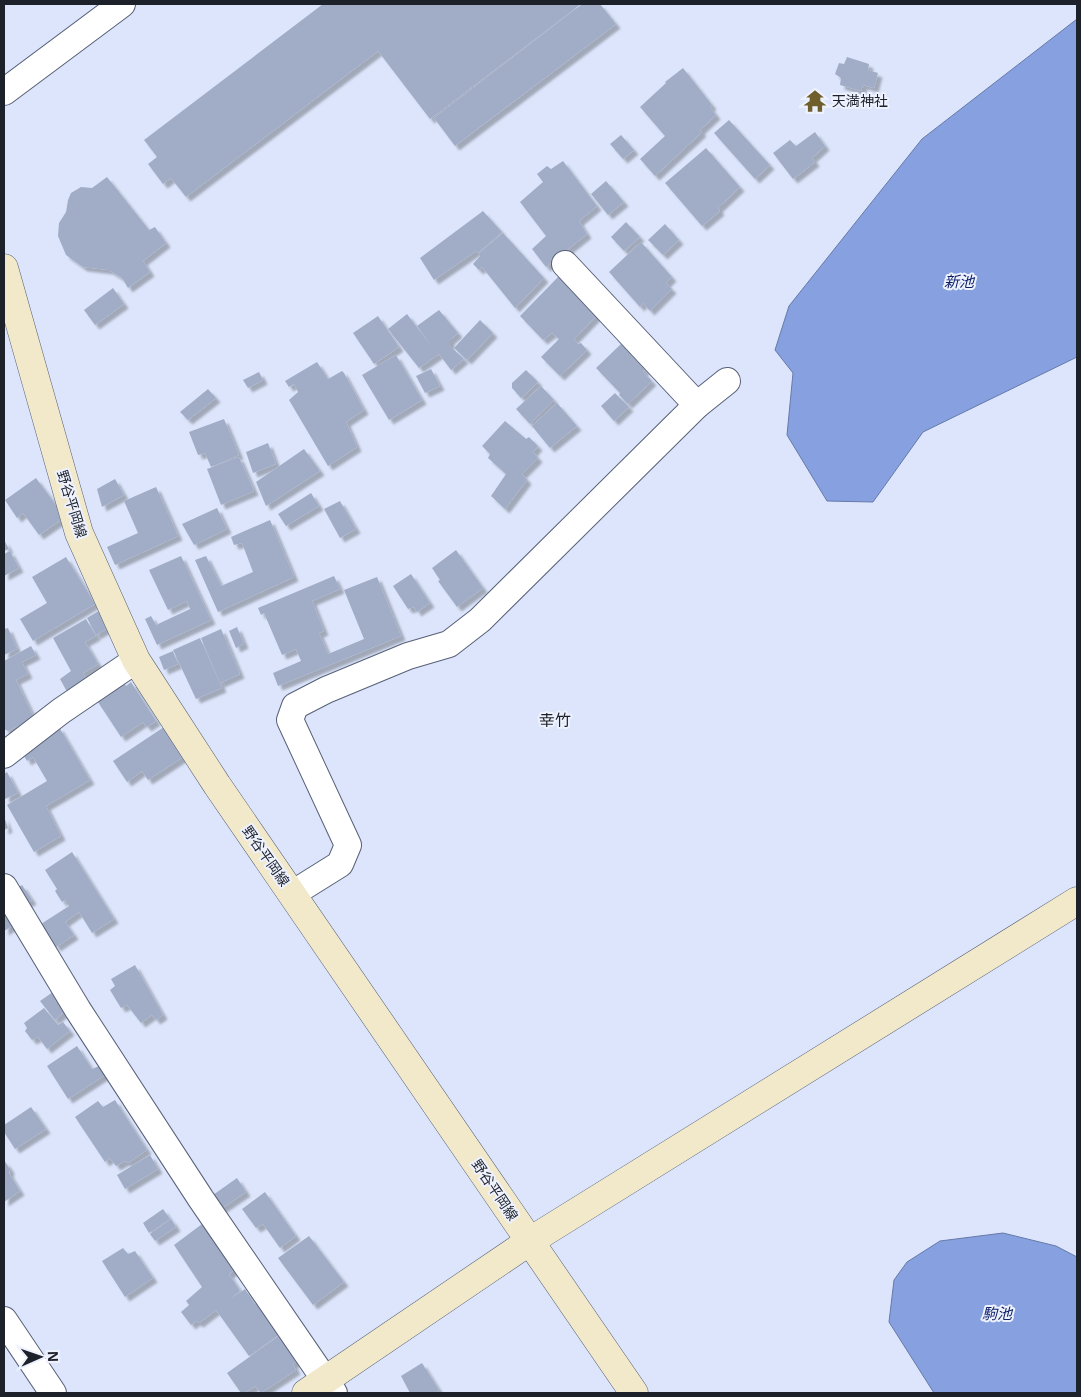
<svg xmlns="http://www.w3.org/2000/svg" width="1081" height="1397" font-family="'Noto Sans','Noto Sans JP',sans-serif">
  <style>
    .water { fill: #86a0e0; stroke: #667aa9 }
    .building { fill: #a1adc7; filter: url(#shadow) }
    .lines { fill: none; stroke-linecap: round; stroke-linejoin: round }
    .street-casing { stroke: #566077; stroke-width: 28 }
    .secondary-casing { stroke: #566077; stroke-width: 29 }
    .street { stroke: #fff; stroke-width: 26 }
    .secondary { stroke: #f2e9cb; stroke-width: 28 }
    .labels { text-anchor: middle; stroke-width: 4; stroke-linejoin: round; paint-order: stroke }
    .poi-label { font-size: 14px; fill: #1c212a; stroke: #eef2fe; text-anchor: start }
    .street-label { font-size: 14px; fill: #1c212a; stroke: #eef2fe }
    .water-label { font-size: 15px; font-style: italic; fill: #0d1f67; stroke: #eef2fe }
    .quarter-label { font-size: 16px; fill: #1c212a; stroke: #eef2fe }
  </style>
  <defs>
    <filter id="shadow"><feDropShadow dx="4.5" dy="4.5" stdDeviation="1" flood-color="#0004"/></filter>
  </defs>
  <rect width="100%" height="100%" fill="#dce5fb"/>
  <!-- water -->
  <g class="water">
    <polygon points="1077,19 1077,357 923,432 873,502 827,501 787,435 793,373 775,350 789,306 922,139"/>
    <polygon points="1003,1233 1056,1246 1077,1257 1077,1393 934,1393 889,1322 894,1280 907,1262 940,1241"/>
  </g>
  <!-- building -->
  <g class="building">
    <polygon points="323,4 581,4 430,119 378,51 186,197 171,178 163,184 148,164 157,157 144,140"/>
    <polygon points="582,4 600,4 616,24 455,146 434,118"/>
    <polygon points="847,57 869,64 868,70 878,73 874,88 863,85 861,91 840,85 841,78 835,74 839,63 844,64"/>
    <polygon points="683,68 712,105 710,107 716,115 700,130 702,132 655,176 640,159 665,136 640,107 666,83 665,82"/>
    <polygon points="729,120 770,165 755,179 714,133"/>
    <polygon points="815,132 825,146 812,158 815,162 793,179 773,153 790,140 796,146"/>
    <polygon points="621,135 634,150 623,159 610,144"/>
    <polygon points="706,148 740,187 718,208 720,211 702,226 665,183"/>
    <polygon points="563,161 597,206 579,221 587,234 546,267 532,249 546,236 520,202 543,182 537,174 547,166 551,169"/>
    <polygon points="107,177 149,230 155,227 166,243 143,261 150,272 128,288 122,278 109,270 83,267 66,255 58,236 59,223 66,212 68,200 71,193 81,187 92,188"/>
    <polygon points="606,181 624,202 608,215 591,194"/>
    <polygon points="483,211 502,232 478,253 476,251 434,280 420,258"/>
    <polygon points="626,222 640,237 624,251 611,237"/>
    <polygon points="665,224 679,240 663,255 648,240"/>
    <polygon points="503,233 544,278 515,308 482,267 479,270 473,264 480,256 478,254"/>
    <polygon points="641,242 672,277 666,283 672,289 650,311 643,303 640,307 609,272"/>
    <polygon points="558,277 572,280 601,311 574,339 578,344 581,343 587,350 560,376 541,357 559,339 552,333 543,340 520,316"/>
    <polygon points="113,288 124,304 95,325 84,310"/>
    <polygon points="439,310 458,333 450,340 450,346 464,359 451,370 439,354 419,368 388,329 407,314 432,347 417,326"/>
    <polygon points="378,316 399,347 374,364 353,333"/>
    <polygon points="480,320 493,333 467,360 454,348"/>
    <polygon points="621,344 645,370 643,372 652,381 628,404 619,395 620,393 596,368"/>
    <polygon points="396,355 422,400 389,420 362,375"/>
    <polygon points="317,362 328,379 342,371 344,373 364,410 346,422 357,447 328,466 289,400 298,392 294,384 289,387 285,381"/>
    <polygon points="431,369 440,386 425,393 416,376"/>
    <polygon points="526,370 538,382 521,398 512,388 512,383"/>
    <polygon points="259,372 263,380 248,388 243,380"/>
    <polygon points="541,386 554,400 530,424 516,409"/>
    <polygon points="208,389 216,398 188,420 180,412"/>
    <polygon points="615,393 629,407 614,421 601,406"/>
    <polygon points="557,403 577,426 550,448 532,426"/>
    <polygon points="224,419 239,455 211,467 205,453 198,455 189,432"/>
    <polygon points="505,421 526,439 529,437 538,446 533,452 538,458 522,474 527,480 505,509 491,496 506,474 488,458 490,454 482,446"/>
    <polygon points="268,443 276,464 253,473 246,452"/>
    <polygon points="304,449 320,471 266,506 256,482"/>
    <polygon points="239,457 254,491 221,505 207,469"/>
    <polygon points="36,478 65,517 39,535 23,513 17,518 5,500"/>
    <polygon points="115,479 124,495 102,507 97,489"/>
    <polygon points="156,487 178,536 115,565 107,547 138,533 124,501"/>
    <polygon points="311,493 319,506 286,526 278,514"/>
    <polygon points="340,501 356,529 340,538 324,509"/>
    <polygon points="217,508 227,529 194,545 182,524"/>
    <polygon points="270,520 294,577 218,612 195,560 206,556 221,586 253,572 242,543 234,545 231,537"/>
    <polygon points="4,540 9,549 4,551"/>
    <polygon points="456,550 483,588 457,607 438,581 440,580 432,568"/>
    <polygon points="10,551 19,568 4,576 4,554"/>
    <polygon points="181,556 211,620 157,645 145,619 151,616 156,625 190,609 187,601 168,610 149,570"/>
    <polygon points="66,557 95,604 33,641 20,619 47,603 32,577"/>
    <polygon points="411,574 430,603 417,612 414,607 408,609 393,586"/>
    <polygon points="334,576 340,589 312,601 324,631 319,633 328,654 364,639 344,590 377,577 401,636 278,686 273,673 301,661 296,649 282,655 264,613 261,615 258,608"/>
    <polygon points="102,609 111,626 96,635 87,618"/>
    <polygon points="86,619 96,636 85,642 98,664 83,673 90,686 70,697 60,679 71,671 53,638"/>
    <polygon points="237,627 244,644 236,648 229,631"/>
    <polygon points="8,628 17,649 4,655 4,629"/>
    <polygon points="221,629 240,674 220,683 201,638"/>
    <polygon points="200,638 222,688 196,699 173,650"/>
    <polygon points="31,646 36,655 22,662 28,674 16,680 34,718 8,731 4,729 4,661"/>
    <polygon points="173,651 178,664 164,670 159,657"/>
    <polygon points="123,681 126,686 131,682 156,721 147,727 143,722 121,737 96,699"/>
    <polygon points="59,727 90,780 46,806 61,836 34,852 7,805 47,781 33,757 27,761 20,749"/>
    <polygon points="164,727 183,757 148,780 142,771 127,782 113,761"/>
    <polygon points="7,772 18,793 5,799 4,774"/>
    <polygon points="4,816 8,828 4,830"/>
    <polygon points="72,852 114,919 92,933 79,912 65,922 74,935 56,947 41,924 69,906 65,900 62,902 55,891 57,889 45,870"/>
    <polygon points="22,885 32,900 24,905 15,890"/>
    <polygon points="4,907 14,925 4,931"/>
    <polygon points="135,965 163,1015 156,1020 152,1015 141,1023 127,1005 121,1008 110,990 115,986 111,979"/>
    <polygon points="53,992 61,1001 58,1003 64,1012 55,1020 40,1001"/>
    <polygon points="44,1008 58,1025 63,1022 70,1031 47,1049 38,1037 32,1040 25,1031 27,1028 24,1023"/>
    <polygon points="77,1046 92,1069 99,1066 105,1075 68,1099 47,1066"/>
    <polygon points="115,1100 147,1150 128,1163 125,1161 116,1166 110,1158 105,1162 75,1117 98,1101 103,1107"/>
    <polygon points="31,1107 46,1129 15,1149 4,1132 4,1125"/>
    <polygon points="150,1155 158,1169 125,1189 117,1175"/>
    <polygon points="4,1160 10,1169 9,1173 20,1191 4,1202"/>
    <polygon points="237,1178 246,1192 218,1211 203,1202"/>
    <polygon points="265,1192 296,1236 280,1248 263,1224 256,1228 242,1209"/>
    <polygon points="163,1209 170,1219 149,1233 143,1223"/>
    <polygon points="171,1219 176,1227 155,1241 150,1234"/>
    <polygon points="206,1221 239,1266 229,1274 240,1291 230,1299 245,1289 255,1304 264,1300 285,1330 249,1356 216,1310 199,1323 196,1321 191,1325 181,1312 189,1305 186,1301 202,1287 174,1245"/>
    <polygon points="309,1236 344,1282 313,1305 278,1258"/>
    <polygon points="123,1248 128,1254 135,1251 153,1278 125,1297 102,1261"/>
    <polygon points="286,1331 303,1355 293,1364 296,1370 261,1393 255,1386 245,1393 241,1393 227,1373"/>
    <polygon points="422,1363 439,1390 437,1393 410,1393 401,1376"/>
  </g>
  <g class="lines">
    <defs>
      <g id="street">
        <polyline points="4,92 122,4"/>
        <polyline points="565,264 697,405"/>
        <polyline points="4,755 61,711 136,660"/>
        <polyline points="4,887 78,1010 201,1199 334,1393"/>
        <polyline points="292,894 340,864 348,845 290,720 295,706 326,690 408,656 449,644 480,620 697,405 727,381"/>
        <polyline points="4,1320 53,1393"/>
      </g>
      <g id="secondary">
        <polyline points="4,268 79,533 136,660 217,785 634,1393"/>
        <polyline points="306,1393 530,1241 1077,901"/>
      </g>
    </defs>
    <!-- street casing -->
    <use href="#street" class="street-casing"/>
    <!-- secondary casing -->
    <use href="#secondary" class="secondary-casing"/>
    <!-- street -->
    <use href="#street" class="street"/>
    <!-- secondary -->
    <use href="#secondary" class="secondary"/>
  </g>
  <!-- icons -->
  <defs>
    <symbol id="temple-bare" viewBox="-9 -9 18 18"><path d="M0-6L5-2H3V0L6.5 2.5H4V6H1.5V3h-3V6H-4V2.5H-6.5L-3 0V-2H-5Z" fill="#6f5f2d" stroke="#eef2fe" stroke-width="2.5" paint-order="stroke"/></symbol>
  </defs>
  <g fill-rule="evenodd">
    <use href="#temple-bare" x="799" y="85" width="32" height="32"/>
  </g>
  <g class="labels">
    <!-- poi labels -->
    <g class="poi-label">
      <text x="832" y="106">天満神社</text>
    </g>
    <!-- street labels -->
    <g class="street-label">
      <text transform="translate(72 504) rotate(73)" y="5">野谷平岡線</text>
      <text transform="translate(266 856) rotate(55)" y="5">野谷平岡線</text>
      <text transform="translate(495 1190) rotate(56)" y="5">野谷平岡線</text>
    </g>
    <!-- water labels -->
    <g class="water-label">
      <text x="959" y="287">新池</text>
      <text x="997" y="1319">駒池</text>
    </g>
    <!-- quarter labels -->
    <g class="quarter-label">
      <text x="555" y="726">幸竹</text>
    </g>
  </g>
  <!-- border -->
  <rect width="1081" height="1397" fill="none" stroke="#1c212a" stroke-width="10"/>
  <!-- north arrow -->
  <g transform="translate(40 1357) rotate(88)" stroke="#eef2fe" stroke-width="4" paint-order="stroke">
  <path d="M0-4L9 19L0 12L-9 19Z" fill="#1c212a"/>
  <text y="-8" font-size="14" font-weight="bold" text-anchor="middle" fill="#1c212a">N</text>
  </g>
</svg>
